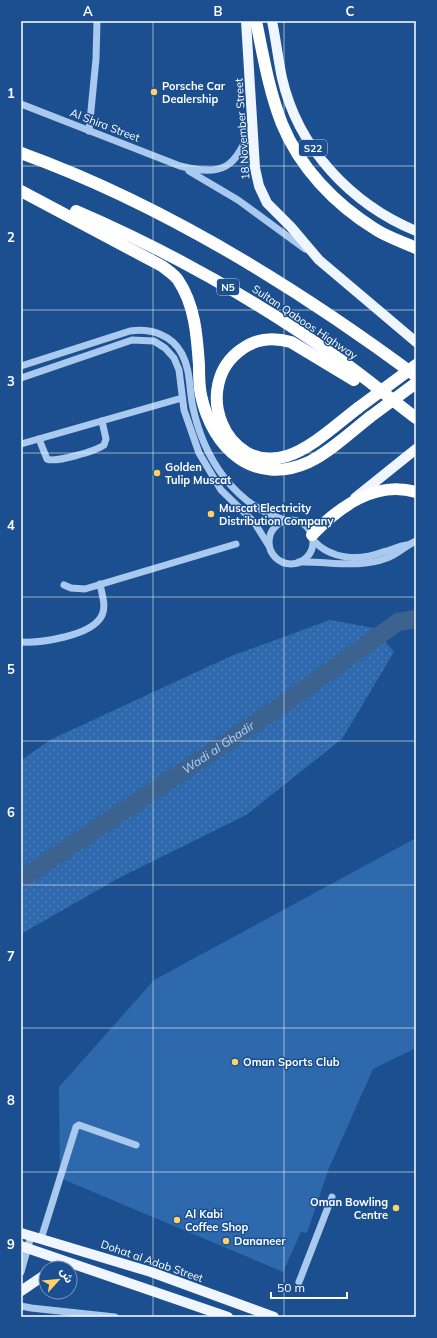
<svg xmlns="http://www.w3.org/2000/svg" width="437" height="1338" font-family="Mulish,'Noto Sans Arabic',sans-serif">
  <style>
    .grass { fill: url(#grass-dots) }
    .green { fill: #2e69ad }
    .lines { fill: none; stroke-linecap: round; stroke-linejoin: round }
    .river { stroke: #3c6290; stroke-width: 18 }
    .minor { stroke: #a9c9ee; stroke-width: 7 }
    .major { stroke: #f0f6ff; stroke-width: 10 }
    .highway { stroke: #fff; stroke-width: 12 }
    .highway-bridge { stroke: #fff; stroke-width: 12 }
    .grid { fill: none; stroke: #fff; stroke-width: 1; stroke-opacity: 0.55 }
    .poi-dot { fill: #ffd166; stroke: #1b4f8f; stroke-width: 1.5 }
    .labels { text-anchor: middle; stroke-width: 3; stroke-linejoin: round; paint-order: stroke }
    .shield { fill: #1b4f8f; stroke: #bbcadd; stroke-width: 1 }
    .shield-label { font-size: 10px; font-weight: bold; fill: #fff }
    .poi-label { font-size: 11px; font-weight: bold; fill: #fff; stroke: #1b4f8f; text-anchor: start }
    .street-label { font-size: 11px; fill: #fff; stroke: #1b4f8f }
    .water-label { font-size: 12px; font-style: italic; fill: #b5d3f5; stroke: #1b4f8f }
    .neatline { fill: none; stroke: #fff; stroke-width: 1.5 }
    .grid-label { font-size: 13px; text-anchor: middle; font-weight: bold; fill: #fff }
  </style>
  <defs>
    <pattern id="grass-dots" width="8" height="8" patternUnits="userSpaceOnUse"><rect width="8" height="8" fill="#2e69ad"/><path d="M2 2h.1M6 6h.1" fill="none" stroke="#4d80b9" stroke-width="1.8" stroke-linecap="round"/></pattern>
  </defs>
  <rect width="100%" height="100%" fill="#1b4f8f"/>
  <!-- grass -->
  <polygon class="grass" points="330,620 374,628 394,652 342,739 246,815 117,879 21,934 21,760 52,739 231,656"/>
  <!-- green -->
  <polygon class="green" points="416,838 416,1048 373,1069 329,1168 307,1233 301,1232 283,1272 60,1178 59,1087 154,980"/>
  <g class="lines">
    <!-- river -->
    <path class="river" id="s1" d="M21 879 278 708 398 622 416 619"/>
    <!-- minor -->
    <g class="minor">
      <path d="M21 104 180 166C223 177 236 168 251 127"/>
      <polyline points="89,131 96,59 97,21"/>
      <polyline points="189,171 238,200 305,249"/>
      <path d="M21 366 130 331C151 328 172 335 182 354 191 371 189 390 193 408 204 458 234 505 285 520"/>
      <polyline points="21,378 132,340 154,341 165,348 174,358 179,370 184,410 199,453 221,490 254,522 269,546"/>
      <path d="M39 439 47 459C55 463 96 451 104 445L106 439 102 421"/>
      <polyline points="21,444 182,398"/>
      <circle cx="291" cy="542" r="22"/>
      <path d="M313 540C331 560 359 561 383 552 392 550 398 546 407 545"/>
      <path d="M299 562C329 561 358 569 387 558 398 554 405 546 416 541"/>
      <polyline points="64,585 71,588 85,589 236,544"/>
      <path d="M21 642C41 643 90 636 101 617 107 607 102 595 100 584"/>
      <polyline points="41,1239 76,1127 79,1125 136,1145"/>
      <polyline points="21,1272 31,1236"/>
      <polyline points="299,1282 332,1197"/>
      <polyline points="21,1306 31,1308 115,1317"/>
    </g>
    <!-- major -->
    <g class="major">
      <polyline points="246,21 255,168 259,186 267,203 291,227 319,260 416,342"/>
      <path d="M272 21C276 40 278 59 282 78 298 148 351 204 416 231"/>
      <polyline points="355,498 416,449"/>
      <polyline points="21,1233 151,1272 274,1317"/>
      <polyline points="21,1246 228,1317"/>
      <polyline points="21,1291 46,1274"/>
    </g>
    <!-- highway -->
    <g class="highway">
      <path d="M256 21C263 55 269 91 282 124 300 168 335 204 375 229 387 237 403 242 416 248"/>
      <path d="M21 153C162 204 296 287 416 376"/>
      <path d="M21 191 162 266C167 270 175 275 178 280 195 305 197 336 199 365 199 375 199 386 201 395 212 448 254 487 309 462 331 451 351 432 370 417"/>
      <path d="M76 211C169 251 259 302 342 361 367 379 391 399 416 418"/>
      <path d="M354 380 291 342C273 337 257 338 242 349 190 385 225 475 287 456 312 448 337 424 358 408"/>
      <path d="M312 535C339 507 375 480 416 492"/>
    </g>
    <!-- highway-bridge -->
    <g class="highway-bridge">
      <polyline points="358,408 416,365"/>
      <polyline points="370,417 416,383"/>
    </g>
  </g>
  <!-- grid -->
  <path class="grid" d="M153 21V1317M284 21V1317M21 166H416M21 310H416M21 453H416M21 597H416M21 741H416M21 885H416M21 1028H416M21 1172H416"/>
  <!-- markers -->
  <g class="poi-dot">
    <circle cx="154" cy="92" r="4"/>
    <circle cx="157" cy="473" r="4"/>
    <circle cx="211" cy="514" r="4"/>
    <circle cx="235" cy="1062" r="4"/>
    <circle cx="396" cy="1208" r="4"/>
    <circle cx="177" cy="1220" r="4"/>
    <circle cx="226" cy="1241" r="4"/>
  </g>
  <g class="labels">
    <!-- shield labels -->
    <g class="shield">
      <rect x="299" y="140" width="28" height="16" rx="3"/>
      <rect x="217" y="279" width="22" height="16" rx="3"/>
    </g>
    <g class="shield-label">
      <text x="313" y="152">S22</text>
      <text x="228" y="291">N5</text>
    </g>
    <!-- poi labels -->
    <g class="poi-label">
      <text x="162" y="90">Porsche Car<tspan x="162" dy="13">Dealership</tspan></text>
      <text x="165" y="471">Golden<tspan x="165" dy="13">Tulip Muscat</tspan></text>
      <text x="219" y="512">Muscat Electricity<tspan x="219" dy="13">Distribution Company</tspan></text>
      <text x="243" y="1066">Oman Sports Club</text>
      <text x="388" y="1206" text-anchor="end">Oman Bowling<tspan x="388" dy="13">Centre</tspan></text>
      <text x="185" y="1218">Al Kabi<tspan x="185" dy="13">Coffee Shop</tspan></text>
      <text x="234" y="1245">Dananeer</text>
    </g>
    <!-- street labels -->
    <g class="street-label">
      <text transform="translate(105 125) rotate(21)" y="4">Al Shira Street</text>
      <text transform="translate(242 129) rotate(-94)" y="4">18 November Street</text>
      <text transform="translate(305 322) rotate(34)" y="4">Sultan Qaboos Highway</text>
      <text transform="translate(152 1261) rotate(19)" y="4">Dohat al Adab Street</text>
    </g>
    <!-- water labels -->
    <g class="water-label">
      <text dy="4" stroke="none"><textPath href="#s1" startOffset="237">Wadi al Ghadir</textPath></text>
    </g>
  </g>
  <!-- border -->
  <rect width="437" height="1338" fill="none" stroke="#1b4f8f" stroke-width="44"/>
  <!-- north arrow -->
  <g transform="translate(58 1280) rotate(63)"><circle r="19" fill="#1b4f8f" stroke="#7695bc"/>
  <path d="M0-3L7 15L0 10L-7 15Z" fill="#ffd166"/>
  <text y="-6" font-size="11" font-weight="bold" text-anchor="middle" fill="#ffffff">ش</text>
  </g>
  <!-- scale -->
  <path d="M271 1292v6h76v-6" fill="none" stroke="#ffffff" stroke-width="2"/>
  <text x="277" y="1292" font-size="12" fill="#ffffff" stroke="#1b4f8f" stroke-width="3" paint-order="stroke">50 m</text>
  <rect x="22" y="22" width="393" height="1294" class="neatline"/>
  <g class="grid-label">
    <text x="88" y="16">A</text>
    <text x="218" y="16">B</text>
    <text x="350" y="16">C</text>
    <text x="11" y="98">1</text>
    <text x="11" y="242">2</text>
    <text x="11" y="386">3</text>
    <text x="11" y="530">4</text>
    <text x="11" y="674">5</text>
    <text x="11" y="817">6</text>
    <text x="11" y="961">7</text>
    <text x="11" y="1105">8</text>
    <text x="11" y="1249">9</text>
  </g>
</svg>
